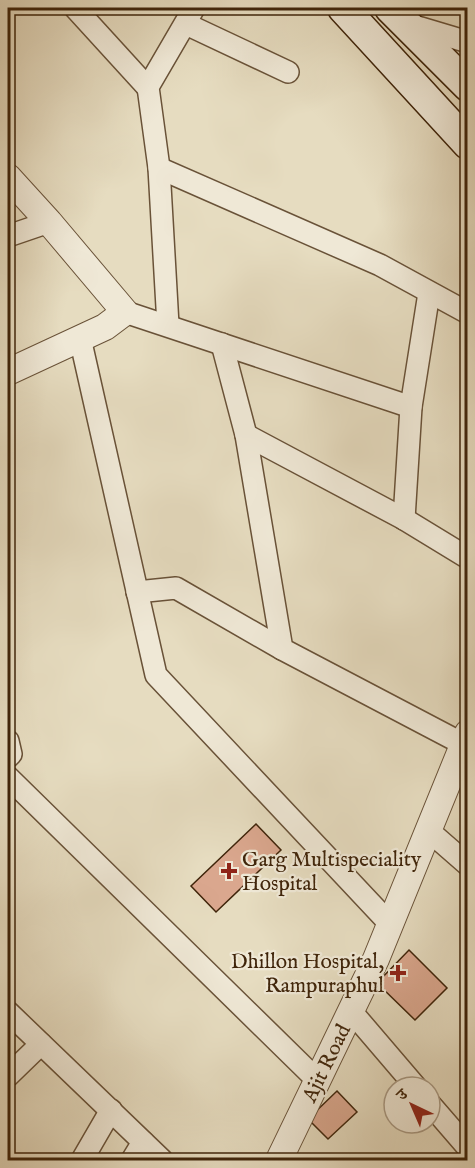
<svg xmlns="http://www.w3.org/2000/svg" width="475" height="1168" font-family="'IM FELL English','Noto Serif Devanagari',serif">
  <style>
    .building { fill: #daa78e; stroke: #3f240a; stroke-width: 1.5 }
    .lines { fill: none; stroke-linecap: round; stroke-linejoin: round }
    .minor-casing { stroke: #695238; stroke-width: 24 }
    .tertiary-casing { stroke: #695238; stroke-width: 28 }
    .secondary-casing { stroke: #3f240a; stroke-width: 33 }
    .minor { stroke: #efe8d6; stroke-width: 21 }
    .tertiary { stroke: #efe8d6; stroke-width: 26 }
    .secondary { stroke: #efe8d6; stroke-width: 30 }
    .poi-dot { fill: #8f2418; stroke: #efe8d6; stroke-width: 2 }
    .labels { text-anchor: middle; stroke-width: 4.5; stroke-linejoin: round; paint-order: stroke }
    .poi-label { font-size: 21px; fill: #3f240a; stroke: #efe8d6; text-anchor: start }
    .street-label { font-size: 21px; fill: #3f240a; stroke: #efe8d6 }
  </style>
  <rect width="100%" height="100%" fill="#e6dcc0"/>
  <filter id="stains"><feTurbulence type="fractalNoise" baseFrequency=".00333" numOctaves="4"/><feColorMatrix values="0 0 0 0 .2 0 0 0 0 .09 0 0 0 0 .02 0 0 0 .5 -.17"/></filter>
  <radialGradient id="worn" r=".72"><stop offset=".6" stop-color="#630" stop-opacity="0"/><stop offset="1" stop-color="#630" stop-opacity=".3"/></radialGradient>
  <!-- building -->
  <g class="building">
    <polygon points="256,824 281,850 216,912 191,886"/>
    <polygon points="409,950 447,988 415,1020 377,983"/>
    <polygon points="337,1091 357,1112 328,1139 308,1119"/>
  </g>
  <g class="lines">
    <defs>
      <g id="minor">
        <polyline points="75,8 148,88"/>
        <polyline points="186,24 288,72"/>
        <polyline points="411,25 468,42"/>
        <polyline points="159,168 380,265 468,313"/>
        <polyline points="8,236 49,222"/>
        <polyline points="125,312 411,407"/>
        <polyline points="168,325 159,168 148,87 194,8"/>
        <polyline points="80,338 156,675 390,924"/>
        <polyline points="222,344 246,435 282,649 463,744"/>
        <polyline points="246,435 404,519 468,558"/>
        <polyline points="404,519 411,407 429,293"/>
        <polyline points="137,592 176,588 282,649"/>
        <polyline points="8,741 11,754 8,757"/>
        <polyline points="8,777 317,1080"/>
        <polyline points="429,831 468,865"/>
        <polyline points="351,1011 416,1087"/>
        <polyline points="8,1012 162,1160"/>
        <polyline points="8,1076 41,1044"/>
        <polyline points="430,1104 468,1148"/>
        <polyline points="82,1160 111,1110"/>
        <polyline points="132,1160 143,1142"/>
      </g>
      <g id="tertiary">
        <polyline points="8,177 49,222 125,312 105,327 8,372"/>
        <polyline points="279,1160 376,959 468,733"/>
      </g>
      <g id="secondary">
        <polyline points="343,8 468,144"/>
        <polyline points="390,8 468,86"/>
      </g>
    </defs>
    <!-- minor casing -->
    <use href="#minor" class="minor-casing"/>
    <!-- tertiary casing -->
    <use href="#tertiary" class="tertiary-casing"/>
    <!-- secondary casing -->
    <use href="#secondary" class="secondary-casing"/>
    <!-- minor -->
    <use href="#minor" class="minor"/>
    <!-- tertiary -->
    <use href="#tertiary" class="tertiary"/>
    <!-- secondary -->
    <use href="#secondary" class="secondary"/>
  </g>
  <!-- markers -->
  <g class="poi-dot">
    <path d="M226 862h6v6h6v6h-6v6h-6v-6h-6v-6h6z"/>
    <path d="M395 964h6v6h6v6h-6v6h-6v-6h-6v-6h6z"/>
  </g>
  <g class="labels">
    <!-- poi labels -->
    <g class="poi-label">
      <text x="242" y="866">Garg Multispeciality<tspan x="242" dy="24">Hospital</tspan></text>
      <text x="384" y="968" text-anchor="end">Dhillon Hospital,<tspan x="384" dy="24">Rampuraphul</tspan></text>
    </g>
    <!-- street labels -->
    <g class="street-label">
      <text transform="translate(326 1063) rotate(-64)" y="7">Ajit Road</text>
    </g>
  </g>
  <!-- margin -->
  <rect width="475" height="1168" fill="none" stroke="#e6dcc0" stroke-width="30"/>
  <rect x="9" y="9" width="457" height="1150" fill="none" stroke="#3f240a" stroke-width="3"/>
  <rect x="15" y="15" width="445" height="1138" fill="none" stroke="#3f240a" stroke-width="1.5"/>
  <!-- north arrow -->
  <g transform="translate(412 1105) rotate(316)"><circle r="28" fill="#efe8d6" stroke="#a99a84" stroke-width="1.5"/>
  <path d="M0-4.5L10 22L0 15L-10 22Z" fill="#8f2418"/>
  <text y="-9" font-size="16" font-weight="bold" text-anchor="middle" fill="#3f240a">उ</text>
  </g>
  <rect width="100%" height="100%" filter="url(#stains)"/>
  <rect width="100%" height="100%" fill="url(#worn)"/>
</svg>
